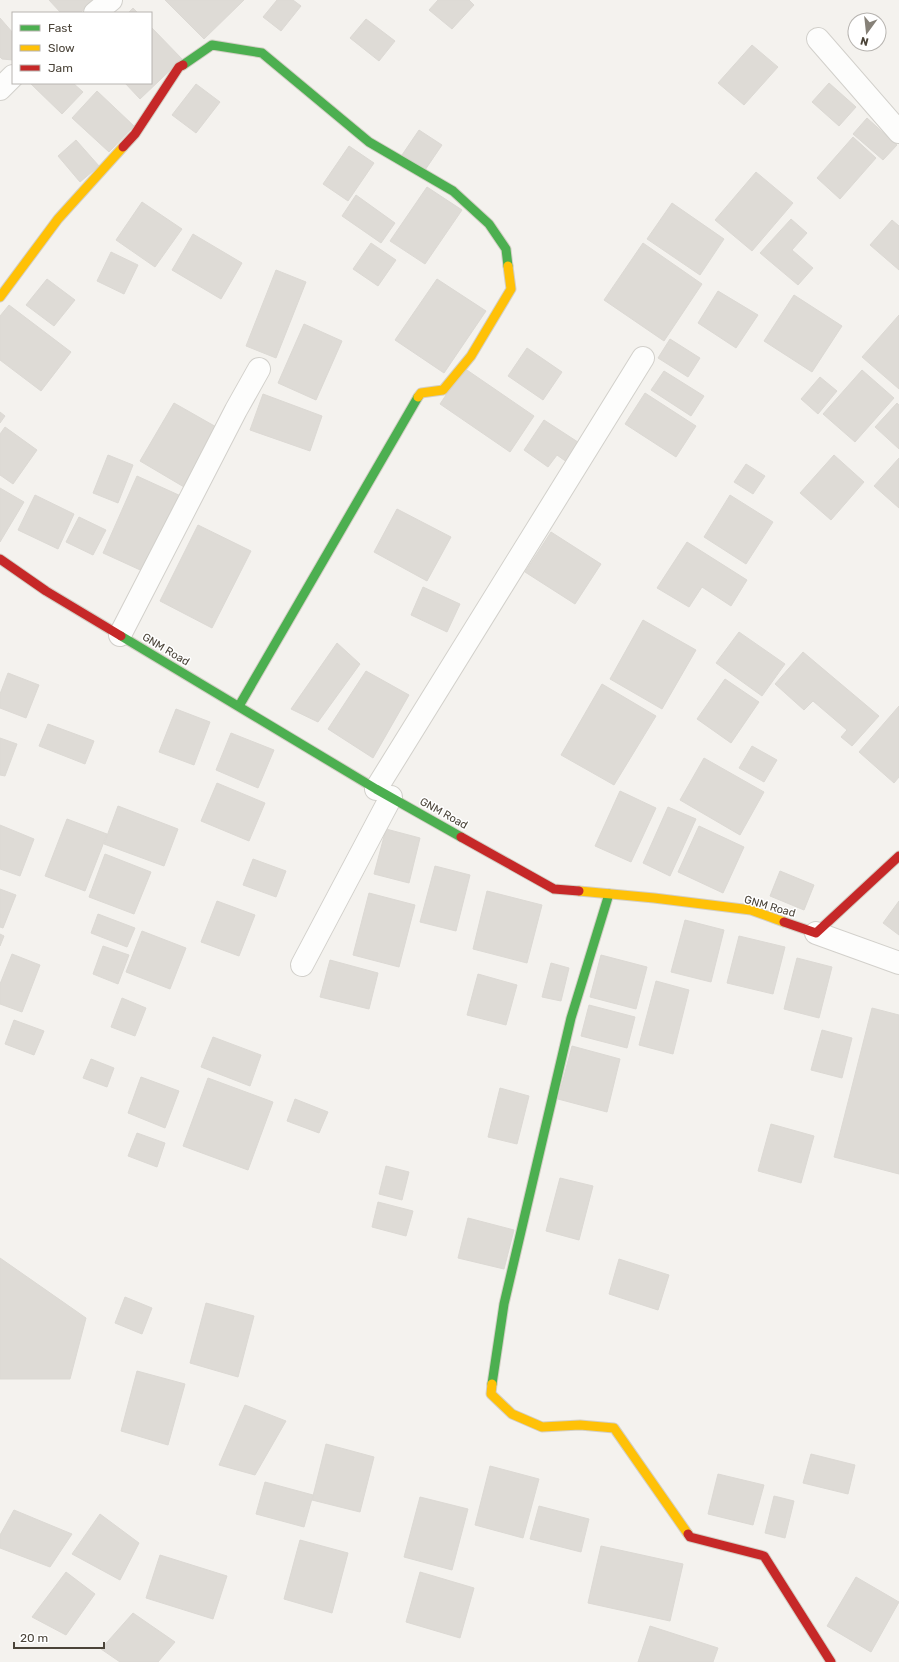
<svg xmlns="http://www.w3.org/2000/svg" width="899" height="1662" font-family="Rubik,sans-serif">
  <style>
    .building { fill: #dedbd6; stroke: #dcd9d4 }
    .lines { fill: none; stroke-linecap: round; stroke-linejoin: round }
    .street-casing { stroke: #d2d0cb; stroke-width: 24 }
    .fast-casing { stroke: #d3cfc5; stroke-width: 11 }
    .slow-casing { stroke: #d3cfc5; stroke-width: 11 }
    .jam-casing { stroke: #d3cfc5; stroke-width: 11 }
    .street { stroke: #fdfdfc; stroke-width: 22 }
    .fast { stroke: #4caf50; stroke-width: 9 }
    .slow { stroke: #ffc107; stroke-width: 9 }
    .jam { stroke: #c62828; stroke-width: 9 }
    .labels { text-anchor: middle; stroke-width: 3; stroke-linejoin: round; paint-order: stroke }
    .street-label { font-size: 11px; fill: #4b4439; stroke: #fff }
  </style>
  <rect width="100%" height="100%" fill="#f4f2ee"/>
  <!-- building -->
  <g class="building">
    <polygon points="49,0 94,0 80,13 61,13"/>
    <polygon points="165,0 244,0 204,39"/>
    <polygon points="277,0 293,0 301,6 281,31 263,17"/>
    <polygon points="438,0 469,0 474,5 452,29 429,10"/>
    <polygon points="133,8 138,13 128,13"/>
    <polygon points="0,18 13,33 13,60 2,59 0,57"/>
    <polygon points="366,19 395,41 379,61 350,38"/>
    <polygon points="151,27 182,59 140,99 125,83 151,83"/>
    <polygon points="752,45 778,67 744,105 718,83"/>
    <polygon points="30,83 73,83 83,92 62,114"/>
    <polygon points="829,83 856,107 839,126 812,102"/>
    <polygon points="196,84 220,102 196,133 172,115"/>
    <polygon points="97,91 134,126 109,152 72,118"/>
    <polygon points="867,118 897,145 883,160 853,134"/>
    <polygon points="419,130 442,145 425,170 402,155"/>
    <polygon points="853,137 876,158 840,199 817,178"/>
    <polygon points="76,140 99,166 80,182 58,156"/>
    <polygon points="349,146 374,163 348,201 323,184"/>
    <polygon points="756,172 793,203 752,251 715,220"/>
    <polygon points="427,187 462,210 425,264 390,241"/>
    <polygon points="356,195 395,223 381,243 342,216"/>
    <polygon points="142,202 182,229 155,267 116,240"/>
    <polygon points="672,203 724,239 700,275 647,239"/>
    <polygon points="791,219 807,233 792,250 813,268 798,285 760,253"/>
    <polygon points="892,220 899,226 899,270 870,245"/>
    <polygon points="193,234 242,263 221,299 172,270"/>
    <polygon points="371,243 396,260 378,286 353,269"/>
    <polygon points="643,243 702,284 664,341 604,300"/>
    <polygon points="111,252 138,265 124,294 97,281"/>
    <polygon points="276,270 306,282 276,358 246,346"/>
    <polygon points="47,279 75,300 54,326 26,305"/>
    <polygon points="437,279 486,311 444,373 395,340"/>
    <polygon points="718,291 758,315 736,348 698,323"/>
    <polygon points="794,295 842,326 812,372 764,341"/>
    <polygon points="9,305 71,352 41,391 0,360 0,316"/>
    <polygon points="899,315 899,389 862,357"/>
    <polygon points="304,324 342,341 316,400 278,383"/>
    <polygon points="670,339 700,358 688,377 658,358"/>
    <polygon points="527,348 562,372 543,400 508,376"/>
    <polygon points="464,368 534,416 510,452 440,404"/>
    <polygon points="862,370 894,398 855,442 823,414"/>
    <polygon points="664,371 704,396 691,416 651,390"/>
    <polygon points="820,377 837,391 818,414 801,399"/>
    <polygon points="645,393 696,426 676,457 625,424"/>
    <polygon points="263,394 322,416 310,451 250,430"/>
    <polygon points="174,403 218,428 184,487 140,461"/>
    <polygon points="897,403 899,405 899,449 875,427"/>
    <polygon points="0,412 5,416 0,423"/>
    <polygon points="544,420 584,446 571,465 557,455 548,467 524,450"/>
    <polygon points="5,427 37,450 13,484 0,475 0,434"/>
    <polygon points="108,455 133,465 118,503 93,493"/>
    <polygon points="834,455 864,482 831,520 800,493"/>
    <polygon points="899,458 899,508 874,486"/>
    <polygon points="746,464 765,476 753,494 734,482"/>
    <polygon points="137,476 183,497 149,574 103,553"/>
    <polygon points="0,488 24,502 0,542"/>
    <polygon points="35,495 74,514 58,549 18,530"/>
    <polygon points="730,495 773,522 746,564 704,537"/>
    <polygon points="397,509 451,537 427,581 374,552"/>
    <polygon points="79,517 106,530 93,555 66,542"/>
    <polygon points="198,525 251,551 212,628 160,601"/>
    <polygon points="551,532 601,564 575,604 525,572"/>
    <polygon points="687,542 747,580 731,606 702,587 689,607 657,588"/>
    <polygon points="423,587 460,604 447,632 411,615"/>
    <polygon points="643,620 696,650 662,709 610,679"/>
    <polygon points="739,632 785,664 762,696 716,663"/>
    <polygon points="337,643 360,664 318,722 291,709"/>
    <polygon points="803,652 879,716 852,746 841,737 847,730 813,701 804,710 775,684"/>
    <polygon points="366,671 409,695 373,758 328,729"/>
    <polygon points="8,673 39,685 26,718 0,708 0,694"/>
    <polygon points="725,679 759,702 731,743 697,719"/>
    <polygon points="602,684 656,716 614,785 561,755"/>
    <polygon points="899,706 899,777 894,783 859,752"/>
    <polygon points="176,709 210,722 194,765 159,752"/>
    <polygon points="48,724 94,741 85,764 39,746"/>
    <polygon points="231,733 274,750 258,788 216,770"/>
    <polygon points="0,738 17,744 5,776 0,775"/>
    <polygon points="752,746 777,760 764,782 739,768"/>
    <polygon points="704,758 764,792 740,835 680,800"/>
    <polygon points="217,783 265,803 249,841 201,821"/>
    <polygon points="620,791 656,808 631,862 595,846"/>
    <polygon points="118,806 178,829 164,866 104,844"/>
    <polygon points="668,807 696,819 670,876 643,863"/>
    <polygon points="67,819 107,834 85,891 45,876"/>
    <polygon points="0,825 34,839 20,876 0,869"/>
    <polygon points="699,826 744,847 723,893 678,872"/>
    <polygon points="386,829 420,838 409,883 374,874"/>
    <polygon points="105,854 151,872 134,914 89,897"/>
    <polygon points="253,859 286,871 276,897 243,885"/>
    <polygon points="435,866 470,875 456,931 420,922"/>
    <polygon points="780,871 814,885 804,910 770,896"/>
    <polygon points="0,889 16,895 3,928 0,927"/>
    <polygon points="487,891 542,905 527,963 473,949"/>
    <polygon points="369,893 415,905 399,967 353,955"/>
    <polygon points="217,901 255,915 239,956 201,942"/>
    <polygon points="899,901 899,935 883,923"/>
    <polygon points="98,914 135,928 127,947 91,933"/>
    <polygon points="685,920 724,930 711,982 671,972"/>
    <polygon points="142,931 186,948 170,989 126,972"/>
    <polygon points="0,934 4,936 0,946"/>
    <polygon points="739,936 785,947 773,994 727,983"/>
    <polygon points="103,946 129,955 118,984 93,974"/>
    <polygon points="12,954 40,965 22,1012 0,1004 0,984"/>
    <polygon points="601,955 647,967 636,1009 590,997"/>
    <polygon points="797,958 832,967 819,1018 784,1009"/>
    <polygon points="330,960 378,973 369,1009 320,997"/>
    <polygon points="551,963 569,968 561,1001 542,997"/>
    <polygon points="478,974 517,985 506,1025 467,1015"/>
    <polygon points="656,981 689,990 673,1054 639,1045"/>
    <polygon points="122,998 146,1008 135,1036 111,1027"/>
    <polygon points="589,1005 635,1017 627,1048 581,1036"/>
    <polygon points="872,1008 899,1015 899,1174 834,1157"/>
    <polygon points="14,1020 44,1031 34,1055 5,1044"/>
    <polygon points="822,1030 852,1038 842,1078 811,1070"/>
    <polygon points="213,1037 261,1055 250,1086 201,1067"/>
    <polygon points="572,1046 620,1059 607,1112 558,1099"/>
    <polygon points="91,1059 114,1068 107,1087 83,1078"/>
    <polygon points="141,1077 179,1091 165,1128 128,1113"/>
    <polygon points="208,1078 273,1102 248,1170 183,1146"/>
    <polygon points="500,1088 529,1096 517,1144 488,1137"/>
    <polygon points="295,1099 328,1112 319,1133 287,1121"/>
    <polygon points="771,1124 814,1136 801,1183 758,1171"/>
    <polygon points="137,1133 165,1143 157,1167 128,1156"/>
    <polygon points="386,1166 409,1172 402,1200 379,1194"/>
    <polygon points="560,1178 593,1186 579,1240 546,1231"/>
    <polygon points="378,1202 413,1211 406,1236 372,1227"/>
    <polygon points="468,1218 514,1230 504,1269 458,1258"/>
    <polygon points="0,1258 86,1318 70,1379 0,1379"/>
    <polygon points="619,1259 669,1275 658,1310 609,1294"/>
    <polygon points="125,1297 152,1308 142,1334 115,1323"/>
    <polygon points="206,1303 254,1316 238,1377 190,1363"/>
    <polygon points="137,1371 185,1384 168,1445 121,1431"/>
    <polygon points="245,1405 286,1421 255,1475 219,1465"/>
    <polygon points="326,1444 374,1457 360,1512 312,1500"/>
    <polygon points="811,1454 855,1465 848,1494 803,1483"/>
    <polygon points="490,1466 539,1479 523,1538 475,1525"/>
    <polygon points="718,1474 764,1485 753,1525 708,1514"/>
    <polygon points="265,1482 313,1495 304,1527 256,1514"/>
    <polygon points="774,1496 794,1501 785,1538 765,1533"/>
    <polygon points="420,1497 468,1509 452,1570 404,1557"/>
    <polygon points="539,1506 589,1519 581,1552 530,1539"/>
    <polygon points="14,1510 72,1534 50,1567 0,1548 0,1535"/>
    <polygon points="100,1514 139,1543 120,1580 72,1554"/>
    <polygon points="300,1540 348,1553 332,1613 284,1599"/>
    <polygon points="601,1546 683,1564 670,1621 588,1603"/>
    <polygon points="160,1555 227,1576 213,1619 146,1598"/>
    <polygon points="66,1572 95,1594 66,1635 32,1617"/>
    <polygon points="420,1572 474,1588 460,1638 406,1622"/>
    <polygon points="856,1577 899,1602 871,1652 827,1626"/>
    <polygon points="133,1613 175,1642 158,1662 120,1662 101,1649"/>
    <polygon points="650,1626 718,1648 713,1662 638,1662"/>
  </g>
  <g class="lines">
    <defs>
      <g id="street">
        <polyline points="95,13 111,0"/>
        <polyline points="818,39 899,132"/>
        <polyline points="0,89 13,76"/>
        <polyline points="120,635 236,410 259,369"/>
        <polyline points="376,789 643,358"/>
        <polyline points="816,933 899,963"/>
        <polyline points="302,965 391,797"/>
      </g>
      <g id="fast">
        <polyline points="183,65 212,45 262,53 369,142 453,191 489,224 506,249 508,266"/>
        <polyline points="121,636 376,789 461,837"/>
        <polyline points="239,706 418,397"/>
        <polyline points="492,1384 504,1304 571,1018 609,894"/>
      </g>
      <g id="slow">
        <polyline points="0,297 58,219 123,147"/>
        <polyline points="418,397 421,393 443,390 471,356 511,289 508,266"/>
        <polyline points="579,891 654,898 751,910 784,922"/>
        <polyline points="492,1384 491,1394 512,1414 542,1427 580,1425 614,1428 688,1534"/>
      </g>
      <g id="jam">
        <polyline points="123,147 135,134 179,67 183,65"/>
        <polyline points="0,559 46,591 121,636"/>
        <polyline points="461,837 554,889 579,891"/>
        <polyline points="784,922 816,933 899,856"/>
        <polyline points="688,1534 690,1537 764,1556 831,1662"/>
      </g>
    </defs>
    <!-- street casing -->
    <use href="#street" class="street-casing"/>
    <!-- fast casing -->
    <use href="#fast" class="fast-casing"/>
    <!-- slow casing -->
    <use href="#slow" class="slow-casing"/>
    <!-- jam casing -->
    <use href="#jam" class="jam-casing"/>
    <!-- street -->
    <use href="#street" class="street"/>
    <!-- fast -->
    <use href="#fast" class="fast"/>
    <!-- slow -->
    <use href="#slow" class="slow"/>
    <!-- jam -->
    <use href="#jam" class="jam"/>
  </g>
  <g class="labels">
    <!-- street labels -->
    <g class="street-label">
      <text transform="translate(166 649) rotate(31)" y="4">GNM Road</text>
      <text transform="translate(444 813) rotate(29)" y="4">GNM Road</text>
      <text transform="translate(770 906) rotate(16)" y="4">GNM Road</text>
    </g>
  </g>
  <!-- legend -->
  <rect x="12" y="12" width="140" height="72" fill="#ffffff" stroke="#b7b4b0"/>
  <rect x="20" y="25" width="20" height="6" fill="#4caf50" stroke="#b7b4b0"/>
  <text x="48" y="32" font-size="12" fill="#4b4439">Fast</text>
  <rect x="20" y="45" width="20" height="6" fill="#ffc107" stroke="#b7b4b0"/>
  <text x="48" y="52" font-size="12" fill="#4b4439">Slow</text>
  <rect x="20" y="65" width="20" height="6" fill="#c62828" stroke="#b7b4b0"/>
  <text x="48" y="72" font-size="12" fill="#4b4439">Jam</text>
  <!-- north arrow -->
  <g transform="translate(867 32) rotate(195)"><circle r="19" fill="#ffffff" stroke="#b7b4b0"/>
  <path d="M0-3L7 15L0 10L-7 15Z" fill="#868178"/>
  <text y="-6" font-size="11" font-weight="bold" text-anchor="middle" fill="#4b4439">N</text>
  </g>
  <!-- scale -->
  <path d="M14 1642v6h90v-6" fill="none" stroke="#4b4439" stroke-width="2"/>
  <text x="20" y="1642" font-size="12" fill="#4b4439" stroke="#ffffff" stroke-width="3" paint-order="stroke">20 m</text>
</svg>
